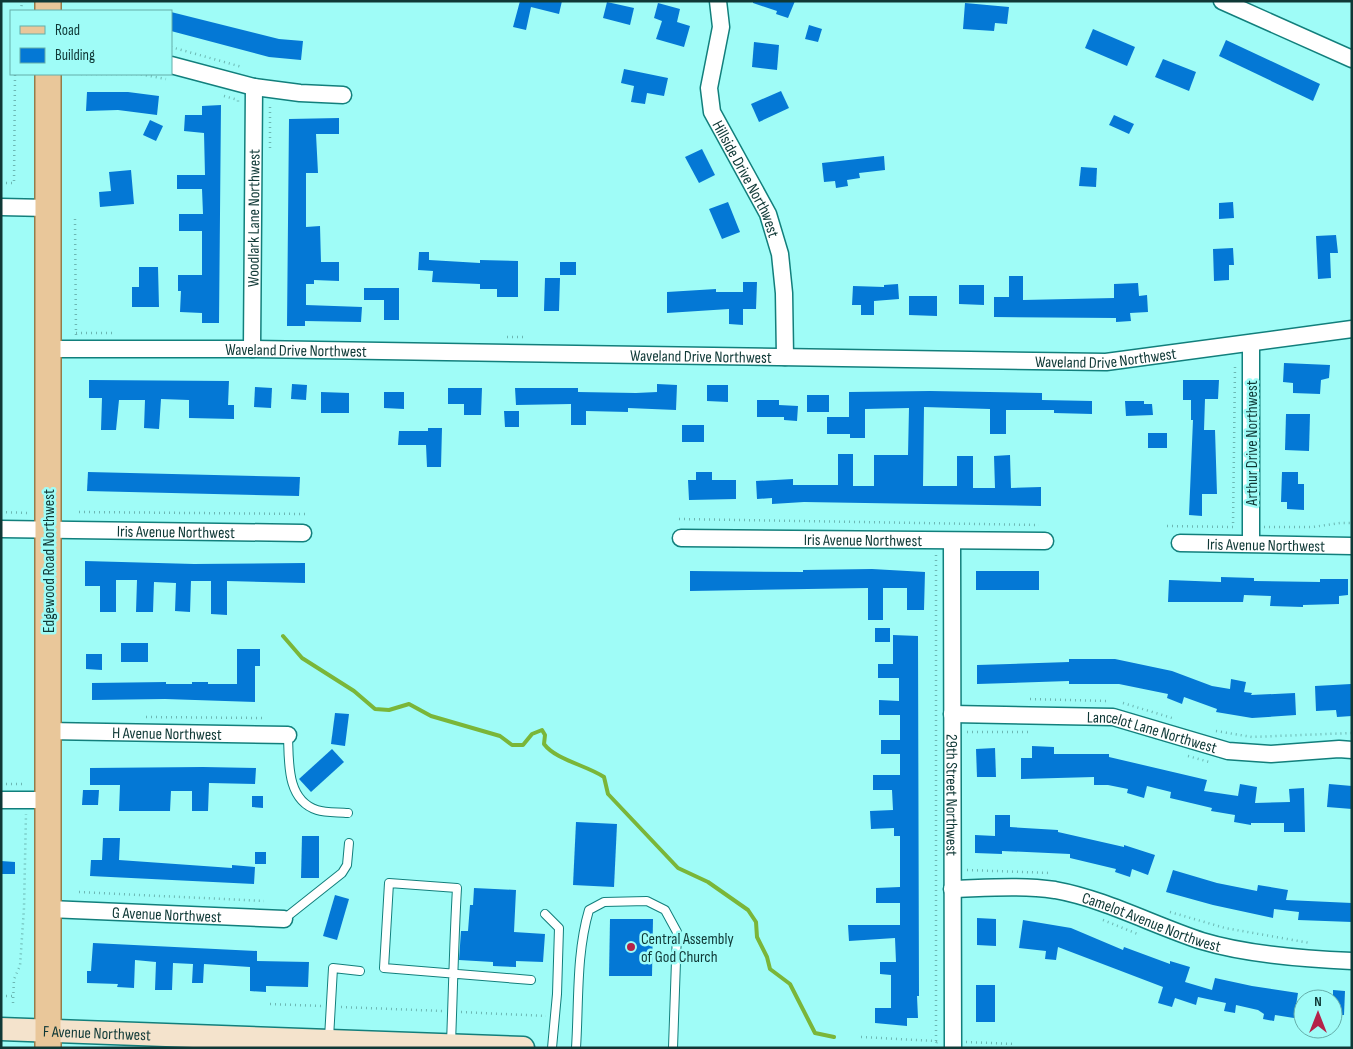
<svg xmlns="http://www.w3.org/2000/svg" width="1353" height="1049" font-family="'Sofia Sans Condensed',sans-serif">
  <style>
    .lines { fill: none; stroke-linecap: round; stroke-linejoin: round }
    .stream { stroke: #7ab639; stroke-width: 4 }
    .building { fill: #0478d5 }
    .service-casing { stroke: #127f7c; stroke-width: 10 }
    .minor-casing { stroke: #127f7c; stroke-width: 19 }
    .secondary-casing { stroke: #127f7c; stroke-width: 25 }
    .primary-casing { stroke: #947c4b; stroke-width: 28 }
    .path { stroke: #6cb7b3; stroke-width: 2.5; stroke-dasharray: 1 4; stroke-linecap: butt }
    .service { stroke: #fff; stroke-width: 8 }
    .minor { stroke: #fff; stroke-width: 16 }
    .secondary { stroke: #f4e3cc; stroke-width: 22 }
    .primary { stroke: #e9c79a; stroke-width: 25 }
    .poi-dot { fill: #b42249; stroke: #9ffcf7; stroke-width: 2 }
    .labels { text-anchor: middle; stroke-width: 5; stroke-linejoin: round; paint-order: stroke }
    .street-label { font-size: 16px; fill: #0f3836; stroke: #9ffcf7 }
    .poi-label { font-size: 16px; fill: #0f3836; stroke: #9ffcf7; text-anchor: start }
  </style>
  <rect width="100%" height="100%" fill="#9ffcf7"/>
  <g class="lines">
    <!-- stream -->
    <path class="stream" d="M283 636 302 658 354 691 375 709 389 710 409 704 431 716 500 736 512 745H523L532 734 542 730 545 735 544 744C556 760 586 765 604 777L608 794 678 868 708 882 748 910 756 922 757 937 767 957 770 969 790 984 815 1033 834 1037"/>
  </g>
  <!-- building -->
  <g class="building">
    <polygon points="520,1 562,1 559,14 531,7 526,30 513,27"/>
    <polygon points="753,1 795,1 788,18 776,14 777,11 753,3"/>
    <polygon points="607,2 634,8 630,25 603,18"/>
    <polygon points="658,3 680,9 677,22 690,26 684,47 656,39 662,21 654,18"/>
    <polygon points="965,3 1009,7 1007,24 995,23 994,31 963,29"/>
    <polygon points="171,12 279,39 303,41 301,60 269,57 171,31"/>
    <polygon points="809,25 822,29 818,42 805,39"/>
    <polygon points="1093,29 1135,47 1127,66 1085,48"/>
    <polygon points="1226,40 1320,84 1313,101 1219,56"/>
    <polygon points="754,42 779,45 777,70 752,67"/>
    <polygon points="1163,59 1196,72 1189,91 1155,77"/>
    <polygon points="624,69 668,78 664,96 647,93 645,104 631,102 634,86 621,83"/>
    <polygon points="781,91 789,108 759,122 751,104"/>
    <polygon points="87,92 128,92 159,96 157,115 118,110 86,111"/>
    <polygon points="221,105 219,323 202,323 202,313 180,312 181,291 178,291 178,275 202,275 202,231 179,231 179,214 203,214 202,189 177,189 177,175 205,175 204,133 184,131 185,115 202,115 202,106"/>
    <polygon points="1114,115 1134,124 1129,134 1109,125"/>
    <polygon points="339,118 339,134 316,134 318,173 306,173 306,227 320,226 321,262 339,262 339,281 314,280 314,284 306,284 306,305 362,307 361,322 305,321 305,326 287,326 289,119"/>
    <polygon points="150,120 163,126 156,141 143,135"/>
    <polygon points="702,149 715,175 699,183 685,157"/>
    <polygon points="884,156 885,170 859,173 860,178 847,180 848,186 836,188 835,181 824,182 822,163"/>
    <polygon points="1081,167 1097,168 1096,187 1079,186"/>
    <polygon points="131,170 134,204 100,207 99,192 111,191 109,172"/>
    <polygon points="728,202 740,232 722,239 709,209"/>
    <polygon points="1233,202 1234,218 1219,219 1219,203"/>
    <polygon points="1336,235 1338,253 1330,253 1331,278 1318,279 1316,236"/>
    <polygon points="1233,248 1234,265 1229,265 1229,280 1214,281 1213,249"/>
    <polygon points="419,252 429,252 429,260 480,263 480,260 518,261 518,297 497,297 497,289 480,289 480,284 432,282 433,271 418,270"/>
    <rect x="560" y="262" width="16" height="13"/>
    <polygon points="139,267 158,267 159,307 132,307 132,287 139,287"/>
    <polygon points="1009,276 1023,276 1023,300 1114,298 1114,284 1138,283 1139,296 1147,295 1148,312 1130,313 1131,321 1116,322 1116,318 994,317 994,297 1009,297"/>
    <polygon points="545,278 560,278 559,311 544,311"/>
    <polygon points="743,282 757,282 756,309 743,309 743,325 729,324 729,309 667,313 667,292 716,289 716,292 743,292"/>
    <polygon points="898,284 899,299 874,301 874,315 861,315 861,305 852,305 853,286 884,287 884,285"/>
    <polygon points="959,285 984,285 984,305 959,304"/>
    <polygon points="364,288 399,288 399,320 384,320 384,300 364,300"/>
    <polygon points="909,296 937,296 937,316 909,315"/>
    <polygon points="1284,363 1330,365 1329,378 1321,380 1320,394 1293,393 1293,383 1283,382"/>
    <polygon points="89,380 229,381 228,405 234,405 234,419 189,418 189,400 161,399 159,429 144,428 145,400 119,400 116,430 101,430 102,398 89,398"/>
    <polygon points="1183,380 1219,380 1218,399 1205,399 1204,430 1215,430 1217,494 1202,494 1202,516 1189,515 1193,420 1191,420 1191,400 1183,400"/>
    <polygon points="292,384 307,385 306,400 291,399"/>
    <polygon points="657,384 677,385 676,410 628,408 628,412 586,411 586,425 571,425 571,404 516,405 515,388 578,388 578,392 636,393 657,392"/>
    <polygon points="707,385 728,385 728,402 707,401"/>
    <polygon points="255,387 272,388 271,408 254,407"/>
    <polygon points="448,388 482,388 481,415 464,415 464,404 448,404"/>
    <polygon points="930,391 1042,393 1042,400 1092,401 1092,414 1054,413 1054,410 1006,410 1006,434 990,434 990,409 924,407 923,486 957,486 957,456 973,456 973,488 995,488 994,456 1010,455 1011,488 1041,487 1041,506 804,502 772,504 772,498 757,499 756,481 793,479 793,485 838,485 838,454 853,454 853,486 874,486 874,455 908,455 909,408 865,409 865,438 850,438 850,434 827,434 827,417 849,417 849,392"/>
    <polygon points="321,392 349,393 349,413 321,413"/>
    <polygon points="384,392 404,392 404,409 384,408"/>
    <rect x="807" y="395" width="22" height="17"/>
    <polygon points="757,400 779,400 779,405 798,406 797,421 784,420 784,417 757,417"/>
    <polygon points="1125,401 1144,401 1144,404 1152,404 1153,415 1126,416"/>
    <polygon points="504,411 519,411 519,427 505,427"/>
    <polygon points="1286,414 1310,414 1309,451 1285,450"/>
    <rect x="682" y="425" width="22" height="17"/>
    <polygon points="428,428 442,428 441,467 427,467 426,445 398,445 399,431 428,431"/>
    <rect x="1148" y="433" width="19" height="15"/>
    <polygon points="88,472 300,477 299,496 87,491"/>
    <polygon points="696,472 712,472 712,480 736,480 736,499 689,500 688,480 696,480"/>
    <polygon points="1282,472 1298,472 1298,484 1304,484 1304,510 1287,509 1287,502 1281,502"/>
    <polygon points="85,561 194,564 305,563 305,583 227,581 227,615 211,614 211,581 191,581 190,612 175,611 176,583 154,582 153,612 136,612 137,580 116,580 116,612 100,612 100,586 85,586"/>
    <polygon points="872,569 925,572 924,610 907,610 907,588 883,588 883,620 868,620 868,588 690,591 690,571 803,572 803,570"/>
    <rect x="976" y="571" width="63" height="19"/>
    <polygon points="1221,577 1254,578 1254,581 1320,582 1320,579 1348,579 1348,595 1339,596 1339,604 1303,605 1303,607 1270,606 1271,596 1244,595 1243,602 1168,602 1169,580 1221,582"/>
    <rect x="875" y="628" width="15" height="14"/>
    <polygon points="893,635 918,636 919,996 917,996 918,1018 907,1018 907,1026 875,1023 875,1008 891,1008 891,975 880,974 880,962 896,962 895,938 849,941 848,925 900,925 900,903 876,903 876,888 900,887 900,836 894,836 894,828 871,829 870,811 893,810 892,790 873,790 873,775 900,775 900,754 881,754 881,740 900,740 900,715 879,715 879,700 899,701 899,678 878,678 878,664 893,664"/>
    <rect x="121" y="643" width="27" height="19"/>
    <polygon points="237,649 260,649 260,666 255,666 255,702 165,699 92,700 92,683 166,682 166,684 192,684 192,682 208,682 208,684 237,684"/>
    <polygon points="86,654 102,654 102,670 86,669"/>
    <polygon points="1069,659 1115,659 1172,671 1212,686 1230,689 1231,679 1246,682 1244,692 1252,693 1251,695 1295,693 1296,715 1252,718 1216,712 1217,709 1184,697 1182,704 1167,698 1168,694 1119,684 1069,684 1069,681 977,684 977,665 1069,662"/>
    <polygon points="1351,684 1352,716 1337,717 1336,710 1316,711 1315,686"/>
    <polygon points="335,713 349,714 345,746 331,744"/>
    <polygon points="1032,746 1054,747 1054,754 1109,754 1109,757 1207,780 1204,791 1238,796 1240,784 1257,787 1255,803 1290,802 1289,789 1304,788 1305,832 1284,832 1284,823 1251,823 1251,825 1234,822 1235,815 1211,811 1212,808 1170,798 1171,792 1147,786 1144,798 1127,793 1128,789 1108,785 1094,785 1094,777 1021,779 1021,758 1032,758"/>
    <polygon points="995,748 996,777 977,777 976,749"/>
    <polygon points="332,749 344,762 311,792 299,779"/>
    <polygon points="203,767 256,768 255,784 209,783 208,811 192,811 192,791 171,791 170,811 119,811 120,785 90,785 90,768"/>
    <polygon points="1329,784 1352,786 1352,809 1327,807"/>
    <polygon points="83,790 99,790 98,805 82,805"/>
    <polygon points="252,796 263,796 263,808 252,807"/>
    <polygon points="995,815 1010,815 1010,827 1058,830 1058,832 1124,847 1124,845 1155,855 1148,875 1132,869 1130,877 1115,872 1116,869 1070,858 1070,854 1002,851 1002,854 975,853 975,835 995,836"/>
    <polygon points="576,822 617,824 614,887 573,885"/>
    <polygon points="302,836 319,836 319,878 301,878"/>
    <polygon points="103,838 120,838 119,860 232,868 232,865 255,867 254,884 90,876 91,860 102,860"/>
    <rect x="255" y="852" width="11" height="12"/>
    <polygon points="1,861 15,862 15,874 1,874"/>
    <polygon points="1173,870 1217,883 1257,891 1258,885 1288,890 1286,900 1352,903 1352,922 1298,920 1299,912 1274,909 1273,918 1213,905 1166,892"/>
    <polygon points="474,888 516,890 514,932 545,934 543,962 516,961 516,967 493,966 493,962 459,960 461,931 468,931 470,905 473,905"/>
    <polygon points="335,895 349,899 337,940 323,936"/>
    <polygon points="977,918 996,919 996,946 977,945"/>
    <polygon points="610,919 653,919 652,976 609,976"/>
    <polygon points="1023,920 1071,928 1123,950 1124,947 1170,964 1170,961 1190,967 1185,982 1212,990 1215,978 1252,986 1298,993 1294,1018 1275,1015 1274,1021 1263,1019 1264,1014 1258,1010 1236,1005 1235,1013 1224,1011 1226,1003 1198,997 1196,1005 1175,998 1172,1007 1158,1003 1163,987 1058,947 1056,960 1045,959 1046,951 1019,948"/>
    <polygon points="93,943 257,951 257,961 309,962 308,987 266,986 266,992 250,991 250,967 204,964 203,983 192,983 193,964 173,963 172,990 155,990 156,962 135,960 134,988 117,987 118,984 87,983 87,971 91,971"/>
    <rect x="976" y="985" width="19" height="37"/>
    <polygon points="1333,990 1345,991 1344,1015 1333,1015"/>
  </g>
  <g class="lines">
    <defs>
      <g id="service">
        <path d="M288 735C289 761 286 800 317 810 326 813 338 812 348 813"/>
        <polyline points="545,914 559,928 557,994 552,1048"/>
        <polyline points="284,919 342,873 347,865 349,843"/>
        <polyline points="329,1038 333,968 360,971"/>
        <path d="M451 1043C453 991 454 940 457 888L389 883 384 968 531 980"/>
        <path d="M576 1048C579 1003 576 954 589 910L604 902 647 901 665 910 677 932 673 1048"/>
      </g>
      <g id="minor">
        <path id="s1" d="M718 1 721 27 709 88 712 112 768 214 780 254 784 293 785 357"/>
        <polyline points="1222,1 1352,59"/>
        <polyline points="171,65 254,87 300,93 343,95"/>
        <polyline points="1,207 48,208"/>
        <path id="s2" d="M47 349H252L1106 362 1352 329"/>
        <path id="s3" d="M252 349 254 87"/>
        <path id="s4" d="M1 529 303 533"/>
        <path id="s5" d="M681 538 1045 541"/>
        <path id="s6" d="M952 541 953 1048"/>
        <path id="s7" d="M1180 543 1352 546"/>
        <polyline points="1251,543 1251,343"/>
        <path id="s8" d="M952 714 1113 717 1228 751 1271 754 1339 749 1352 750"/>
        <path id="s9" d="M47 731 288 735"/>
        <polyline points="1,800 48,800"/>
        <path id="s10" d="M952 889C986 888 1021 885 1055 890 1105 899 1153 925 1202 941 1248 955 1304 959 1352 961"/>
        <path id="s11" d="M49 909 284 919"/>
      </g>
      <g id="secondary">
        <path id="s12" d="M1 1029 523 1048"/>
      </g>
      <g id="primary">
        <polyline points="48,1 48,11"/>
        <polyline points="48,1048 48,74"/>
      </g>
    </defs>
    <!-- service casing -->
    <use href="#service" class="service-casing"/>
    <!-- minor casing -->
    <use href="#minor" class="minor-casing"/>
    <!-- secondary casing -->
    <use href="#secondary" class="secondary-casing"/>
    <!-- primary casing -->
    <use href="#primary" class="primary-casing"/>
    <!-- path -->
    <g class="path">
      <polyline points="21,11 22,1"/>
      <polyline points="171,47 242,67"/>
      <polyline points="81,74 139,74 166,79"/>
      <polyline points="224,96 238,100 238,103"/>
      <polyline points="270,148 270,105 272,105"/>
      <polyline points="1,183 14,183 15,74"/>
      <polyline points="75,219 76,335"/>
      <polyline points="76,333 112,333"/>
      <polyline points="507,337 523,337"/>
      <polyline points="1,512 27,513"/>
      <polyline points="79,512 307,514"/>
      <polyline points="679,519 1039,525"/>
      <polyline points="1167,526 1233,527 1235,367"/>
      <polyline points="1264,527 1313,527 1340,523 1352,523"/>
      <polyline points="1030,699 1107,701"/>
      <polyline points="1123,703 1172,718"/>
      <polyline points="146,717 264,718"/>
      <polyline points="1216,731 1252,737 1352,733"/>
      <polyline points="967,732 1031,732"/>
      <polyline points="1188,756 1209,762"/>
      <polyline points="1,784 25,784"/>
      <polyline points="967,870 1051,873"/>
      <polyline points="79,892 264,901"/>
      <polyline points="1170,912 1225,928 1310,943"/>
      <polyline points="1103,920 1140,935"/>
      <polyline points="1,996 12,996"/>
      <polyline points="13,1003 14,979 20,966 24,908 26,814"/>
      <polyline points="270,1004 321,1006"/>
      <polyline points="341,1007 443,1011"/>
      <polyline points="461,1012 546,1016"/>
      <polyline points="861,1037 936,1041 936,555"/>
      <polyline points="966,1042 1015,1044"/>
      <polyline points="935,1048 937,1041"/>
    </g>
    <!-- service -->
    <use href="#service" class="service"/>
    <!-- minor -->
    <use href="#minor" class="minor"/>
    <!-- secondary -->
    <use href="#secondary" class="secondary"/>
    <!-- primary -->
    <use href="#primary" class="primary"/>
  </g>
  <!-- markers -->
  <circle class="poi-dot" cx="631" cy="947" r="5"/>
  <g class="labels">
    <!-- street labels -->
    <g class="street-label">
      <text dy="6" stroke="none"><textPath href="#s1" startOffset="188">Hillside Drive Northwest</textPath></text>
      <text dy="6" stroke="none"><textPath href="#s3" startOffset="131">Woodlark Lane Northwest</textPath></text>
      <text dy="6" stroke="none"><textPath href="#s2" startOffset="249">Waveland Drive Northwest</textPath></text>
      <text dy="6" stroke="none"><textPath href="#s2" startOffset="654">Waveland Drive Northwest</textPath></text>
      <text dy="6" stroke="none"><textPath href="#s2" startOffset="1059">Waveland Drive Northwest</textPath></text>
      <text transform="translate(1251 443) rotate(-90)" y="6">Arthur Drive Northwest</text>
      <text dy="6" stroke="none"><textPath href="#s4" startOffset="175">Iris Avenue Northwest</textPath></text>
      <text dy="6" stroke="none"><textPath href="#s5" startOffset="182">Iris Avenue Northwest</textPath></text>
      <text dy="6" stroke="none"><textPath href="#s7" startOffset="86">Iris Avenue Northwest</textPath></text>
      <text transform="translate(48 561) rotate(-90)" y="6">Edgewood Road Northwest</text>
      <text dy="6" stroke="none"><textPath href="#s9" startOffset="120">H Avenue Northwest</textPath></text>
      <text dy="6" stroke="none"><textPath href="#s8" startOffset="202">Lancelot Lane Northwest</textPath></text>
      <text dy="6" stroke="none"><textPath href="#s6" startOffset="254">29th Street Northwest</textPath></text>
      <text dy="6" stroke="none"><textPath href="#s11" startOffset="118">G Avenue Northwest</textPath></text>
      <text dy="6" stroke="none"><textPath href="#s10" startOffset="205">Camelot Avenue Northwest</textPath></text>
      <text dy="6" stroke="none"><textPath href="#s12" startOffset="96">F Avenue Northwest</textPath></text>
    </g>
    <!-- poi labels -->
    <g class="poi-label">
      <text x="641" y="944">Central Assembly<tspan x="641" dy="18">of God Church</tspan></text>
    </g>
  </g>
  <!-- border -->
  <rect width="1353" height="1049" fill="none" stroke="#0f3836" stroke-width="5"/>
  <!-- legend -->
  <rect x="10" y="10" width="162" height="65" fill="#9ffcf7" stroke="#65aeaa"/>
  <rect x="20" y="26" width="25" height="8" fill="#e9c79a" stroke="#65aeaa"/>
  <text x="55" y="35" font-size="15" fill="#0f3836">Road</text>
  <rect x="20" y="48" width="25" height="15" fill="#0478d5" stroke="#65aeaa"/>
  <text x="55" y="60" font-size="15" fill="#0f3836">Building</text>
  <!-- north arrow -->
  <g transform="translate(1318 1014)"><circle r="24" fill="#9ffcf7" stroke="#65aeaa"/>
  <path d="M0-4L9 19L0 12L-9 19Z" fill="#b42249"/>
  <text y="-8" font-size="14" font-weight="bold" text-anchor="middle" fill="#0f3836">N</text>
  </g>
</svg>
